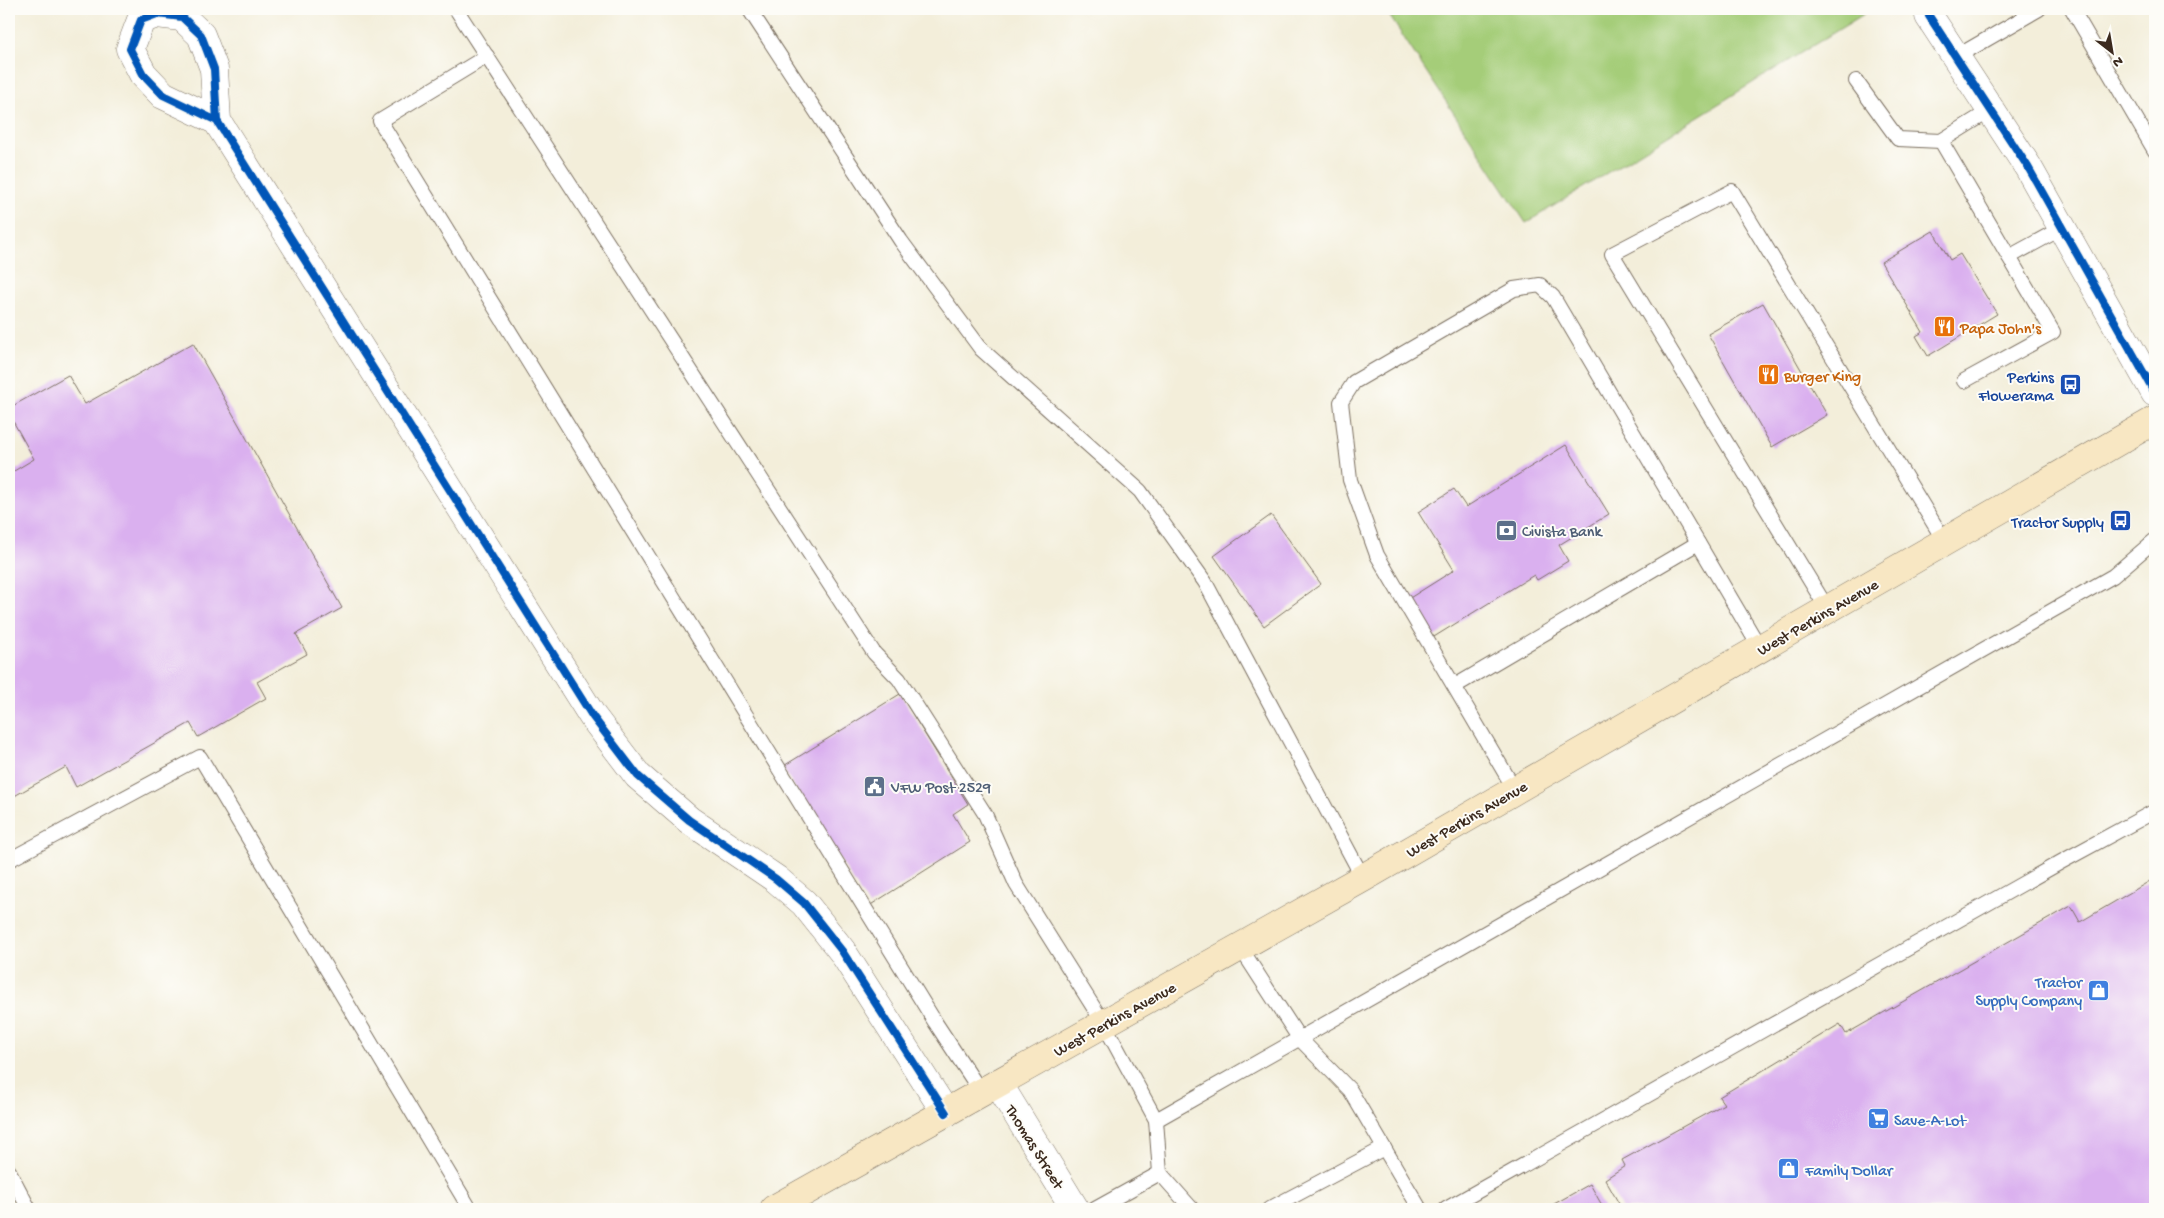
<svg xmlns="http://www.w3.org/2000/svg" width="2164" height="1218" font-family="'Gochi Hand',sans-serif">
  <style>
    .green { fill: #a5cd79; stroke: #707c4c }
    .building { fill: #dab0ef }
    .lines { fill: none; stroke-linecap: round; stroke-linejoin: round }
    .lane-casing { stroke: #7b6f60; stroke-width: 16 }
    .street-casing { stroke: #7b6f60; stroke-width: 29 }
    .secondary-casing { stroke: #7b6f60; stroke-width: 29 }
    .lane { stroke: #fff; stroke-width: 14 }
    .street { stroke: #fff; stroke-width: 28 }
    .secondary { stroke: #f8e7c3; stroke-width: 28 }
    .cycleway-casing { stroke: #fdfcf7; stroke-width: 11 }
    .cycleway { stroke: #0057b8; stroke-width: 8 }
    .labels { text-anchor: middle; stroke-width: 4; stroke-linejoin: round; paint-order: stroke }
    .food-label { font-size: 16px; fill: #c56008; stroke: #fdfcf7; text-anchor: start }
    .transit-label { font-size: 16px; fill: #164399; stroke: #fdfcf7; text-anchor: end }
    .service-label { font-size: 16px; fill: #4e5e75; stroke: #fdfcf7; text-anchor: start }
    .street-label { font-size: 16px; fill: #3b2a1e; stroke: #fdfcf7 }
    .shop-label { font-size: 16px; fill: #366cbe; stroke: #fdfcf7; text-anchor: start }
  </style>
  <rect width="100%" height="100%" fill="#fdfcf7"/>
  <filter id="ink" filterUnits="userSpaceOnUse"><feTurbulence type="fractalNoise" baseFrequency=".02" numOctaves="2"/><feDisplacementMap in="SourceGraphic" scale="10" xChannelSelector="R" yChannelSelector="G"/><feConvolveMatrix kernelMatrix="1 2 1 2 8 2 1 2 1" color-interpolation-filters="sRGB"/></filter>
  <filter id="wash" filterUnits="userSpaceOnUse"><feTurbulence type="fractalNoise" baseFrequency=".0096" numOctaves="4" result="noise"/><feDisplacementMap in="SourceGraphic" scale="20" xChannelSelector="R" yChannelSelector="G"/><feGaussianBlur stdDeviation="1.12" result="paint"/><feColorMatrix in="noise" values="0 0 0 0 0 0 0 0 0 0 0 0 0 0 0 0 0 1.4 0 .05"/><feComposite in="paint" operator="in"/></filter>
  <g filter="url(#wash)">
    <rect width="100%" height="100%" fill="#f3eeda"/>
    <!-- green -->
    <polygon class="green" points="1385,9 1872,9 1526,223"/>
    <g id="blocks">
      <!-- building -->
      <g class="building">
        <polygon points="1933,231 1950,260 1960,254 1997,314 1928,356 1916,336 1923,332 1881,262"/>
        <polygon points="1763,303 1827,415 1772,447 1708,334"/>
        <polygon points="193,343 342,608 296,634 307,654 257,682 266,698 198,737 190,723 76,787 66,767 9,799 9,474 34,459 9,414 9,408 68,375 85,404"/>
        <polygon points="1566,445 1609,514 1559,545 1568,561 1537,580 1534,575 1429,640 1405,601 1454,570 1418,512 1454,489 1466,507"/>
        <polygon points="1271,515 1321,584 1264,626 1214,556"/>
        <polygon points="900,694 968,804 953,814 970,842 869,906 782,767"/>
        <polygon points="2155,878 2155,1209 1622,1209 1605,1179 1625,1166 1622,1160 1724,1104 1719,1097 1840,1024 1846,1034 2071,906 2080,922"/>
        <polygon points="1590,1184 1604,1209 1545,1209"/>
      </g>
    </g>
  </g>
  <g filter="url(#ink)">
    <use href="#blocks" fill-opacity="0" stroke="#7b6f60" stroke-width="1"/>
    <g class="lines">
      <defs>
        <g id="lane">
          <polyline points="456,9 874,653 899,679 985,814 1016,884 1104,1024 1156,1120 1160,1173 1095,1209"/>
          <polyline points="749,9 901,241 981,349 1140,491 1205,582 1363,878"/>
          <polyline points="2072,9 2155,151"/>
          <polyline points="487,56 380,121 935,1022 981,1092"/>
          <polyline points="1956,57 2039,9"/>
          <polyline points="1856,81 1898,139 1941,141"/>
          <polyline points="2009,257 2062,228"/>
          <polyline points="1964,381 2053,332 1941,141 1991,110"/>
          <polyline points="1828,610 1612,254 1732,191 1945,542"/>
          <polyline points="1455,686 1698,543"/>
          <polyline points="1515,790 1377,555 1350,480 1341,402 1354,382 1514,289 1540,285 1553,297 1760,648"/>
          <polyline points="9,860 200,757 470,1209"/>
          <polyline points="1240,947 1299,1038 1350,1090 1420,1209"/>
          <polyline points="1156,1120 2113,576 2155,540"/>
          <polyline points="9,1171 29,1209"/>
          <polyline points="1160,1173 1192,1209"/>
          <polyline points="1269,1209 1384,1148"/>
          <polyline points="1446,1209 2061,862 2155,811"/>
        </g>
        <g id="street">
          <polyline points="1929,16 2028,167 2155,393"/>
          <polyline points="217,121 163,95 143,74 130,49 141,20 157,14 182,17 201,35 214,69 217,121 593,717 638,776 689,820 776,879 804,903 842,951 946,1113"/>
          <polyline points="998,1083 1075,1209"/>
        </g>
        <polyline id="secondary" points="774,1209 1363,878 2155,420"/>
      </defs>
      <!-- lane casing -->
      <use href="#lane" class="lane-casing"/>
      <!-- street casing -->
      <use href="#street" class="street-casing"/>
      <!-- secondary casing -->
      <use href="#secondary" class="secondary-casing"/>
      <!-- lane -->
      <use href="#lane" class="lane"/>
      <!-- street -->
      <use href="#street" class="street"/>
      <!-- secondary -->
      <use href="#secondary" class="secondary"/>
      <defs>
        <g id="cycleway">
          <polyline points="1929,16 2028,167 2155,393"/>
          <polyline points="217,121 163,95 143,74 130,49 141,20 157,14 182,17 201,35 214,69 217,121 593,717 638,776 689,820 776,879 804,903 842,951 946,1113"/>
        </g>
      </defs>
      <!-- cycleway casing -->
      <use href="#cycleway" class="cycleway-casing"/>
      <!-- cycleway -->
      <use href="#cycleway" class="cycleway"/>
    </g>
  </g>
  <!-- icons -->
  <defs>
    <symbol id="restaurant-square" viewBox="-11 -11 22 22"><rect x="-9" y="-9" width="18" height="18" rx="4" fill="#e8710a" stroke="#fdfcf7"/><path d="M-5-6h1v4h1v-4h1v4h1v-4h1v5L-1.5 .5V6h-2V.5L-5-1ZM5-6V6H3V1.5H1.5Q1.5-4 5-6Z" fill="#fff"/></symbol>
    <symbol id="bus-square" viewBox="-11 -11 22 22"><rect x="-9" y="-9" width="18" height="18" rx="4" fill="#1a4fb4" stroke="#fdfcf7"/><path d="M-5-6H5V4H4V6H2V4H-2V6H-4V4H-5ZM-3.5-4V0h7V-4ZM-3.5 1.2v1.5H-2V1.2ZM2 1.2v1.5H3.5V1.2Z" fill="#fff"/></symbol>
    <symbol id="bank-square" viewBox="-11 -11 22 22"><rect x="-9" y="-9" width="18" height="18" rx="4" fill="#5c6f8a" stroke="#fdfcf7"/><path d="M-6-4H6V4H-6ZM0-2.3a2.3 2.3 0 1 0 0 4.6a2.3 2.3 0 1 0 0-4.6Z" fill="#fff"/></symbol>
    <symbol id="civic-square" viewBox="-11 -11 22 22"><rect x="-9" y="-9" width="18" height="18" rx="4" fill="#5c6f8a" stroke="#fdfcf7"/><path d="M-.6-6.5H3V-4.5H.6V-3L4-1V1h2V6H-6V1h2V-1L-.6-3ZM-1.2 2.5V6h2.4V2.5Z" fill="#fff"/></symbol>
    <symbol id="shop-square" viewBox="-11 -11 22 22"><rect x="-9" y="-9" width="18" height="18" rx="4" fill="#3f7fe0" stroke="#fdfcf7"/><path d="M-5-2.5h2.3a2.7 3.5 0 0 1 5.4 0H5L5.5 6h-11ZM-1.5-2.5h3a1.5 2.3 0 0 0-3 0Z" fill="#fff"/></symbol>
    <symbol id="supermarket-square" viewBox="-11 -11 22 22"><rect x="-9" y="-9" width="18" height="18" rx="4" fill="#3f7fe0" stroke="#fdfcf7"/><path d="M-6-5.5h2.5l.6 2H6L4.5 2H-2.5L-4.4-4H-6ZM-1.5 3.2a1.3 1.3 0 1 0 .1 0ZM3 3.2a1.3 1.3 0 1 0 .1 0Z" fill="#fff"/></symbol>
  </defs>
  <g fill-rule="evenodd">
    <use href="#restaurant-square" x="1932" y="314" width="25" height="25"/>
    <use href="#restaurant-square" x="1756" y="362" width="25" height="25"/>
    <use href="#bus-square" x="2058" y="372" width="25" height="25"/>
    <use href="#bus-square" x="2108" y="508" width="25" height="25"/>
    <use href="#bank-square" x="1494" y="518" width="25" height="25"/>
    <use href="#civic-square" x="862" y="774" width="25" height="25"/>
    <use href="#shop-square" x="2086" y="978" width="25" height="25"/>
    <use href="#supermarket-square" x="1866" y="1106" width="25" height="25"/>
    <use href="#shop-square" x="1776" y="1156" width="25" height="25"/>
  </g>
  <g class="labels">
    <!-- food labels -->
    <g class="food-label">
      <text x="1960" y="333">Papa John's</text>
      <text x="1784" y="381">Burger King</text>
    </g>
    <!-- transit labels -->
    <g class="transit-label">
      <text x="2054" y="382">Perkins<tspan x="2054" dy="18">Flowerama</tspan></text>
      <text x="2104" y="527">Tractor Supply</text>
    </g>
    <!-- service labels -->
    <g class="service-label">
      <text x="1522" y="536">Civista Bank</text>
      <text x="891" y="792">VFW Post 2529</text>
    </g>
    <!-- street labels -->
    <g class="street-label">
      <text transform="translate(1817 616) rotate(-30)" y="6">West Perkins Avenue</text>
      <text transform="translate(1466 818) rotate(-30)" y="6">West Perkins Avenue</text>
      <text transform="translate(1114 1018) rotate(-29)" y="6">West Perkins Avenue</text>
      <text transform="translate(1036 1146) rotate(58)" y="6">Thomas Street</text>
    </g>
    <!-- shop labels -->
    <g class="shop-label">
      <text x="2082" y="987" text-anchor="end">Tractor<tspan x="2082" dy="18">Supply Company</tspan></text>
      <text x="1894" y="1125">Save-A-Lot</text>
      <text x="1805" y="1175">Family Dollar</text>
    </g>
  </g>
  <!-- margin -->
  <rect width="2164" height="1218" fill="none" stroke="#fdfcf7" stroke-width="30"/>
  <!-- north arrow -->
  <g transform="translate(2112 52) rotate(149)" stroke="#fdfcf7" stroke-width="4" paint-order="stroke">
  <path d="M0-4L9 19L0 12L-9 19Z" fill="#3b2a1e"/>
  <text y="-8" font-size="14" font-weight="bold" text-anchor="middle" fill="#3b2a1e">N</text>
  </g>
</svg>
